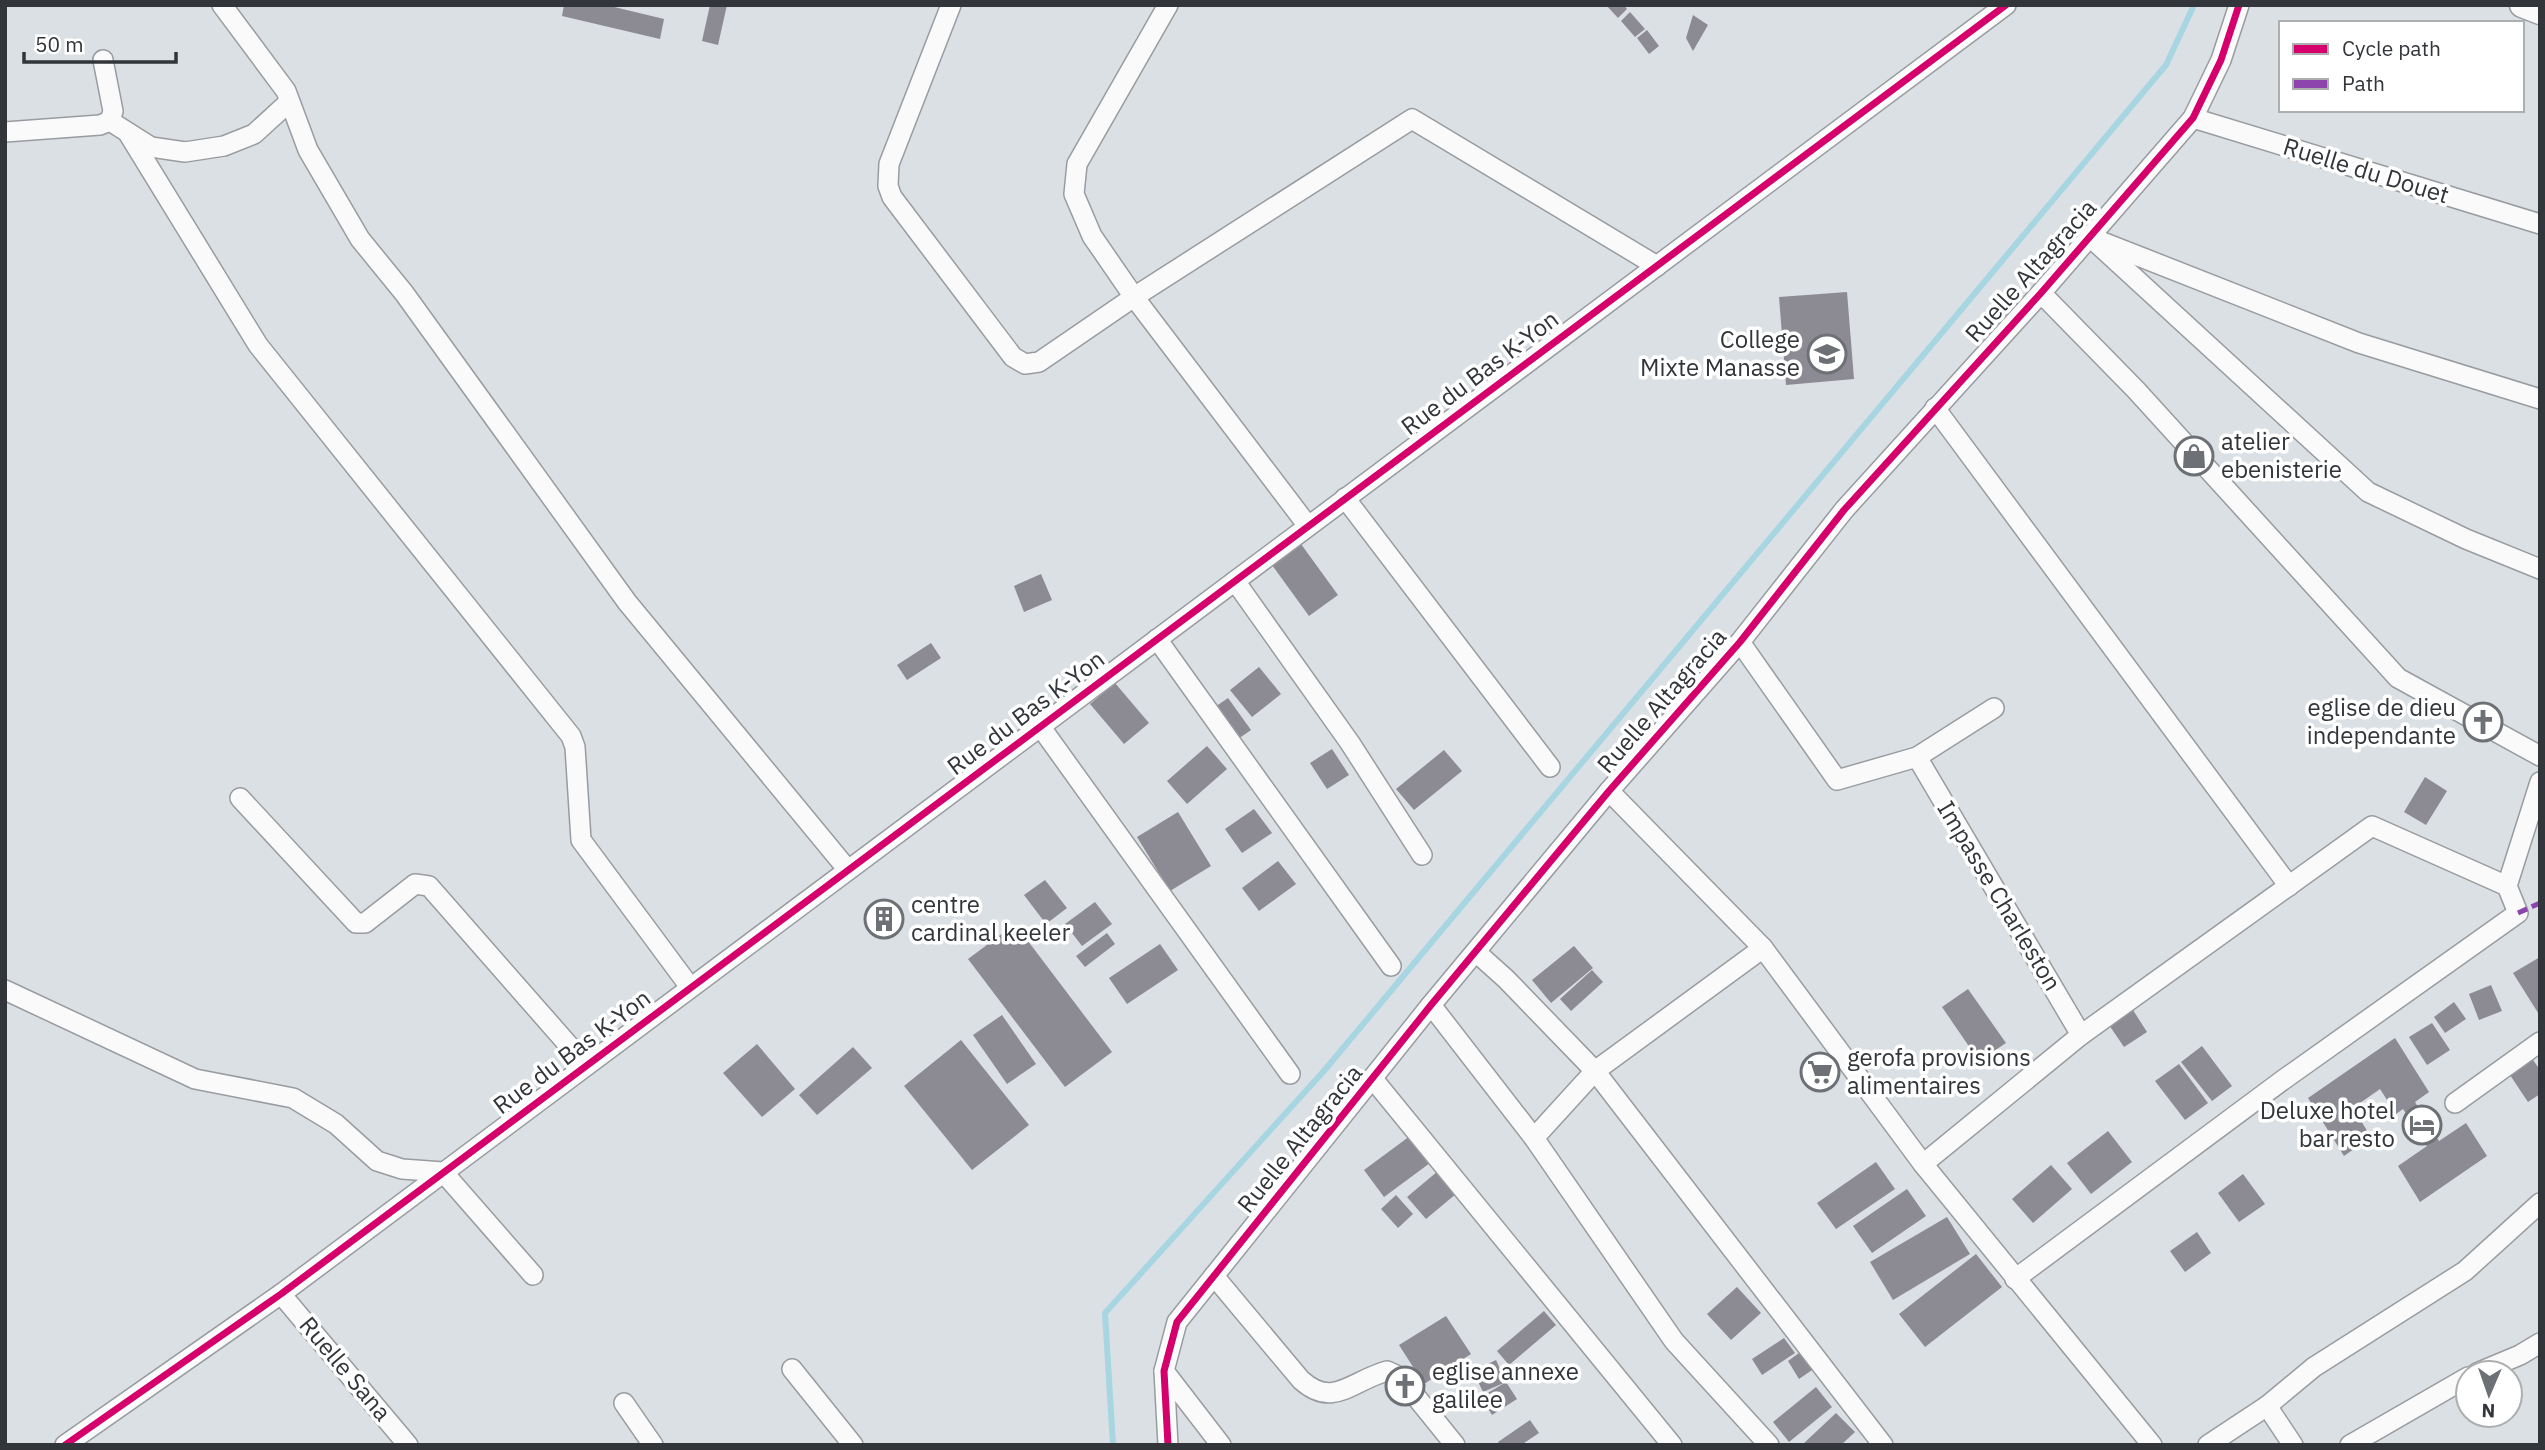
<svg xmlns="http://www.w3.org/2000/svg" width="2545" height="1450" font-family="'IBM Plex Sans',sans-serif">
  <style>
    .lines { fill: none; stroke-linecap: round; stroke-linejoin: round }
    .stream { stroke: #a7d6e2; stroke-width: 6 }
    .building { fill: #8c8a93 }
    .minor-casing { stroke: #989ca0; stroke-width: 22 }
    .major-casing { stroke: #989ca0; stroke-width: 27 }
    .minor { stroke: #fafafb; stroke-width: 19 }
    .major { stroke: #fafafb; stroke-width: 24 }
    .quiet { stroke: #8e44ad; stroke-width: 5; stroke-dasharray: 10 5; stroke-linecap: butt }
    .cycleway-casing { stroke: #fff; stroke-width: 11 }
    .cycleway { stroke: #d6006c; stroke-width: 7 }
    .labels { text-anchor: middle; stroke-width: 7; stroke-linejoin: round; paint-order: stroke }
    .street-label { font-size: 24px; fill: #323539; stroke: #fff }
    .poi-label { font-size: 24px; fill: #323539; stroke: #fff; text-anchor: start }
  </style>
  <rect width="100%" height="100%" fill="#dbe0e5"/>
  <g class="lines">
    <!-- stream -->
    <polyline class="stream" points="1113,1445 1105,1313 1323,1072 2166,65 2194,5"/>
  </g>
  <!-- building -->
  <g class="building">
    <polygon points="564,5 606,5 664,19 660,39 562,16"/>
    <polygon points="710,5 727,5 718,45 702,41"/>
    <polygon points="1606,5 1624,5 1627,9 1618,18"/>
    <polygon points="1630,12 1645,29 1635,37 1621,21"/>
    <polygon points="1693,15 1708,25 1693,51 1686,38"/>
    <polygon points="1647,30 1659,46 1649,54 1637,38"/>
    <polygon points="1847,292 1854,379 1786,385 1779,297"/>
    <polygon points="1301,544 1338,595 1309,616 1272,565"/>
    <polygon points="1041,574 1052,600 1024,612 1014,586"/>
    <polygon points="931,643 941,658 907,680 897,665"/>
    <polygon points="1259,667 1281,694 1252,717 1230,690"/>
    <polygon points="1115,683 1149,723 1124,744 1090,704"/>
    <polygon points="1228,698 1251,730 1238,739 1215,707"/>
    <polygon points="1207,746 1227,769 1187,804 1167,781"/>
    <polygon points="1332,749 1349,775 1327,789 1310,763"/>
    <polygon points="1444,750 1462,771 1414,810 1396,789"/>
    <polygon points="2425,777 2447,791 2426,825 2404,812"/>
    <polygon points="1254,809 1272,833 1242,853 1225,829"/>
    <polygon points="1178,812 1211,866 1170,891 1137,837"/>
    <polygon points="1278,861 1296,884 1259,911 1242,888"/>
    <polygon points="1045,880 1067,908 1046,924 1024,895"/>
    <polygon points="1095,902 1112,924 1082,946 1065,924"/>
    <polygon points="1015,924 1112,1052 1065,1087 968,959"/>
    <polygon points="1107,933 1115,944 1085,967 1076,956"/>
    <polygon points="1160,944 1178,970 1127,1004 1109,978"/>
    <polygon points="1574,946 1593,968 1551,1003 1532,980"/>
    <polygon points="2540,957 2540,1016 2513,973"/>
    <polygon points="1592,970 1603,982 1571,1011 1560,999"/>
    <polygon points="2491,985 2502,1011 2479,1020 2469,994"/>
    <polygon points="1968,989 2006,1043 1979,1061 1942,1007"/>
    <polygon points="2454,1002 2466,1019 2445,1033 2434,1017"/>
    <polygon points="2131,1007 2147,1032 2124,1047 2107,1022"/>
    <polygon points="1002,1015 1036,1064 1007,1084 973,1035"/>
    <polygon points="2432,1023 2450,1050 2427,1065 2409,1037"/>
    <polygon points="2395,1038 2429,1092 2415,1102 2439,1141 2466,1123 2487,1156 2420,1202 2398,1166 2427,1146 2403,1109 2396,1114 2380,1089 2353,1108 2371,1137 2344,1156 2308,1098"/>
    <polygon points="961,1040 1029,1125 972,1170 904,1086"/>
    <polygon points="757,1044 795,1089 762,1117 723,1073"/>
    <polygon points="2202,1046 2232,1086 2212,1101 2181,1062"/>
    <polygon points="853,1047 872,1068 817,1115 799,1095"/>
    <polygon points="2531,1057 2540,1070 2540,1094 2528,1102 2508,1072"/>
    <polygon points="2179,1064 2208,1103 2185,1120 2155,1081"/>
    <polygon points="2108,1131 2132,1162 2091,1194 2067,1163"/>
    <polygon points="1410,1136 1430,1163 1384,1197 1364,1170"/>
    <polygon points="1876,1162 1895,1189 1836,1229 1817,1203"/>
    <polygon points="2051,1165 2072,1189 2033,1223 2012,1199"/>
    <polygon points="1438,1171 1457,1193 1426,1219 1407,1197"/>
    <polygon points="2243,1174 2265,1204 2239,1222 2218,1193"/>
    <polygon points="1907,1189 1926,1216 1872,1253 1853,1226"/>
    <polygon points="1396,1195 1413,1214 1398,1228 1381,1209"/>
    <polygon points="1947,1217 1970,1254 1893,1300 1870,1262"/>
    <polygon points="2197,1232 2211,1253 2185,1272 2170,1251"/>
    <polygon points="1976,1254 2002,1287 1925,1347 1899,1314"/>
    <polygon points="1737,1287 1761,1313 1731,1340 1707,1314"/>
    <polygon points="1544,1311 1556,1325 1509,1365 1497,1351"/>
    <polygon points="1446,1316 1471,1354 1424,1384 1399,1345"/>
    <polygon points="1784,1338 1795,1353 1762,1375 1752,1359"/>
    <polygon points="1803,1350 1815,1368 1799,1379 1788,1361"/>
    <polygon points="1496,1360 1506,1382 1483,1392 1473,1371"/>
    <polygon points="1506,1382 1517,1399 1492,1415 1481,1397"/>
    <polygon points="1816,1387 1832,1407 1789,1442 1773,1422"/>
    <polygon points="1836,1413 1855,1432 1841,1445 1802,1445"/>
    <polygon points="1530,1420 1539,1433 1521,1445 1500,1445 1498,1442"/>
  </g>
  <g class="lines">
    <defs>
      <g id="minor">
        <polyline points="222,5 286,91 308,150 360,239 404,293 627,602 848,870"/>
        <polyline points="951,5 889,164 888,186 892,197 1013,357 1025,364 1039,362 1134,297 1412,119 1657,266"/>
        <polyline points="1168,5 1077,164 1074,194 1092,236 1134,297 1308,526"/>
        <polyline points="103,60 113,111 110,121"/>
        <polyline points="2193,118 2540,224"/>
        <polyline points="110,121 151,147 185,152 224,146 254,134 289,102"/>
        <polyline points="5,132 100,125 110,121"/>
        <polyline points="128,133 258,345 571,736 575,747 581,840 690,987"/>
        <polyline points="2089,236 2368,492 2466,539 2540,569"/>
        <polyline points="2100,241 2359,343 2540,399"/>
        <polyline points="2041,293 2136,390 2398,678 2540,756"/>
        <polyline points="1935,408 2289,886"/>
        <polyline points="1345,498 1550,767"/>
        <polyline points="1235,581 1350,743 1422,855"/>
        <polyline points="1157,639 1391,966"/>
        <polyline points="1740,642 1837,780 1917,757 1994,708"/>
        <polyline points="1040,726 1290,1074"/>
        <polyline points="1917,757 2081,1035"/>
        <polyline points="1609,791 1763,948 1923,1164 2152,1445"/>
        <polyline points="240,798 356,923 365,923 415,884 429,886 586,1065"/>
        <polyline points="1477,953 1506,979 1595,1071 1883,1445"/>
        <polyline points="5,990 195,1079 293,1098 336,1124 377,1161 402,1169 443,1172 533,1275"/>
        <polyline points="1431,1005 1534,1138 1674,1341 1769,1445"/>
        <polyline points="1373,1079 1672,1445"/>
        <polyline points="2455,1103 2540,1042"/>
        <polyline points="1534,1138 1595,1071 1763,948"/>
        <polyline points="1923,1164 2081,1035 2372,826 2507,886"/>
        <path d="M1214 1276 1301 1380C1333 1409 1351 1381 1387 1371L1400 1377 1455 1445"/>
        <polyline points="2015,1279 2283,1080 2518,913 2507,886 2540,782"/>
        <polyline points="281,1294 408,1445"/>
        <polyline points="792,1369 853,1445"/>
        <polyline points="1164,1371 1221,1445"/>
        <polyline points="2477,1373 2520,1355 2540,1343"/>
        <polyline points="624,1403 653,1445"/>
        <polyline points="2267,1406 2293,1445"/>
        <polyline points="65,1445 281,1294 2006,5"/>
        <polyline points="1168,1445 1164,1371 1177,1322 1431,1005 1609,791 1740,642 1844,510 2041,293 2193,118 2221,60 2239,5"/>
        <polyline points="2208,1445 2267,1406 2314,1367 2465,1271 2540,1203"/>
        <polyline points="2350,1445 2468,1377"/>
      </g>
      <polyline id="major" points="2522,5 2540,12"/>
    </defs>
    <!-- minor casing -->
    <use href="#minor" class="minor-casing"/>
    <!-- major casing -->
    <use href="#major" class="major-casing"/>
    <!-- minor -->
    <use href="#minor" class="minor"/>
    <!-- major -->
    <use href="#major" class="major"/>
    <!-- quiet -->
    <polyline class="quiet" points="2518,913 2540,903"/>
    <defs>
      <g id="cycleway">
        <polyline points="65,1445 281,1294 2006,5"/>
        <polyline points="1168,1445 1164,1371 1177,1322 1431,1005 1609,791 1740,642 1844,510 2041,293 2193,118 2221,60 2239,5"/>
      </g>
    </defs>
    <!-- cycleway casing -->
    <use href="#cycleway" class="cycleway-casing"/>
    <!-- cycleway -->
    <use href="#cycleway" class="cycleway"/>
  </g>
  <!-- icons -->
  <defs>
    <symbol id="school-ring" viewBox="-11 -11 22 22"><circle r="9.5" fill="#fff" stroke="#6d7175" stroke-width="1.5"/><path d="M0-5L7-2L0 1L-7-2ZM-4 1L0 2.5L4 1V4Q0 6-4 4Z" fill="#6d7175"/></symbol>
    <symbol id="shop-ring" viewBox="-11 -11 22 22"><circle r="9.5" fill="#fff" stroke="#6d7175" stroke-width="1.5"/><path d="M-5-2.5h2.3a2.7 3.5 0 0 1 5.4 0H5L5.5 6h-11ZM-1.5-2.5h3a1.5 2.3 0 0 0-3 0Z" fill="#6d7175"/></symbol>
    <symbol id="church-ring" viewBox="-11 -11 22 22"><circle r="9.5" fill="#fff" stroke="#6d7175" stroke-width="1.5"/><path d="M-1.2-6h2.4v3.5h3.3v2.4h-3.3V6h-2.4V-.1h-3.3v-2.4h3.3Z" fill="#6d7175"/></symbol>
    <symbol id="building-ring" viewBox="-11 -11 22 22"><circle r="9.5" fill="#fff" stroke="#6d7175" stroke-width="1.5"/><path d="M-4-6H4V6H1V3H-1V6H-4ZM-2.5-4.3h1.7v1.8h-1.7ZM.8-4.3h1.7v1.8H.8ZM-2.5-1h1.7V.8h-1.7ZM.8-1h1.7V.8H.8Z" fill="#6d7175"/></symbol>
    <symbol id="supermarket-ring" viewBox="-11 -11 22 22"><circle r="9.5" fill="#fff" stroke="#6d7175" stroke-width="1.5"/><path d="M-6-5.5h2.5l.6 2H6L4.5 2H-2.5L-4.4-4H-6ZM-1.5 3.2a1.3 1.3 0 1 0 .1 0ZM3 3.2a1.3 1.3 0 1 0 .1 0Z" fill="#6d7175"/></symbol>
    <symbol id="hotel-ring" viewBox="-11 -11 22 22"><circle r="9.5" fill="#fff" stroke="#6d7175" stroke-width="1.5"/><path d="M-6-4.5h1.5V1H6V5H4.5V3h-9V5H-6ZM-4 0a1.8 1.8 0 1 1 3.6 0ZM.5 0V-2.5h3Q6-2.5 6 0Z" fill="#6d7175"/></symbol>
  </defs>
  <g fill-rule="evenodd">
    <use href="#school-ring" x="1805" y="332" width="44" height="44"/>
    <use href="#shop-ring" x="2172" y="434" width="44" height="44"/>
    <use href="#church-ring" x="2461" y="700" width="44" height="44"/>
    <use href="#building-ring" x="862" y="897" width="44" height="44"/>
    <use href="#supermarket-ring" x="1798" y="1050" width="44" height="44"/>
    <use href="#hotel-ring" x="2400" y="1103" width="44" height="44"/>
    <use href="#church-ring" x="1383" y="1364" width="44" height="44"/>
  </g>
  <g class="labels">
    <!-- street labels -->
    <g class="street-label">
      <text transform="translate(2366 171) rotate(17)" y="8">Ruelle du Douet</text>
      <text transform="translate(2031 271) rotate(-48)" y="8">Ruelle Altagracia</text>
      <text transform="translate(1480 373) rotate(-37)" y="8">Rue du Bas K-Yon</text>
      <text transform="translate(1662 701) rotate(-49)" y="8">Ruelle Altagracia</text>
      <text transform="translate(1026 713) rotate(-37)" y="8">Rue du Bas K-Yon</text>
      <text transform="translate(1999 896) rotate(59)" y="8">Impasse Charleston</text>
      <text transform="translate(572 1052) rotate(-37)" y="8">Rue du Bas K-Yon</text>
      <text transform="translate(1300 1139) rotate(-51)" y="8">Ruelle Altagracia</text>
      <text transform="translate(345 1369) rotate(50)" y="8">Ruelle Sana</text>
    </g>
    <!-- poi labels -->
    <g class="poi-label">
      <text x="1800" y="348" text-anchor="end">College<tspan x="1800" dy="28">Mixte Manasse</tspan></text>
      <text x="2221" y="450">atelier<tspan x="2221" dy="28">ebenisterie</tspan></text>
      <text x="2456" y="716" text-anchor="end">eglise de dieu<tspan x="2456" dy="28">independante</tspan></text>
      <text x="911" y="913">centre<tspan x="911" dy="28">cardinal keeler</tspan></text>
      <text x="1847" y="1066">gerofa provisions<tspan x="1847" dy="28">alimentaires</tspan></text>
      <text x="2395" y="1119" text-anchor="end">Deluxe hotel<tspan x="2395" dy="28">bar resto</tspan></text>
      <text x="1432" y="1380">eglise annexe<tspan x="1432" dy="28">galilee</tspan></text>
    </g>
  </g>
  <!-- border -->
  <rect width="2545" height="1450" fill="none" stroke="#323539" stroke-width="14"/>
  <!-- legend -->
  <rect x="2279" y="21" width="245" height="91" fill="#ffffff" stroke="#adaeb0" stroke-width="2"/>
  <rect x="2293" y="44" width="35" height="10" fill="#d6006c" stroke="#adaeb0" stroke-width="2"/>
  <text x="2342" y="56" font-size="21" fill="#323539">Cycle path</text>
  <rect x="2293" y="79" width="35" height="10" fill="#8e44ad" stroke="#adaeb0" stroke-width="2"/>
  <text x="2342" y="91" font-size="21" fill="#323539">Path</text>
  <!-- north arrow -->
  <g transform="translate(2489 1394) rotate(182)"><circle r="33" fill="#ffffff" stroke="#adaeb0" stroke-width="2"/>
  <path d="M0-5L12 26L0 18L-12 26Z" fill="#6d7175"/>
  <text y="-10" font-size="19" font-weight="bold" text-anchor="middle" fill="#323539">N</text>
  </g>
  <!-- scale -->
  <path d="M24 52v10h152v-10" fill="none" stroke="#323539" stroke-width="3.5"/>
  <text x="35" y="52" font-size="21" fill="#323539" stroke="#ffffff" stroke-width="5" paint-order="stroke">50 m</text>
</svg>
